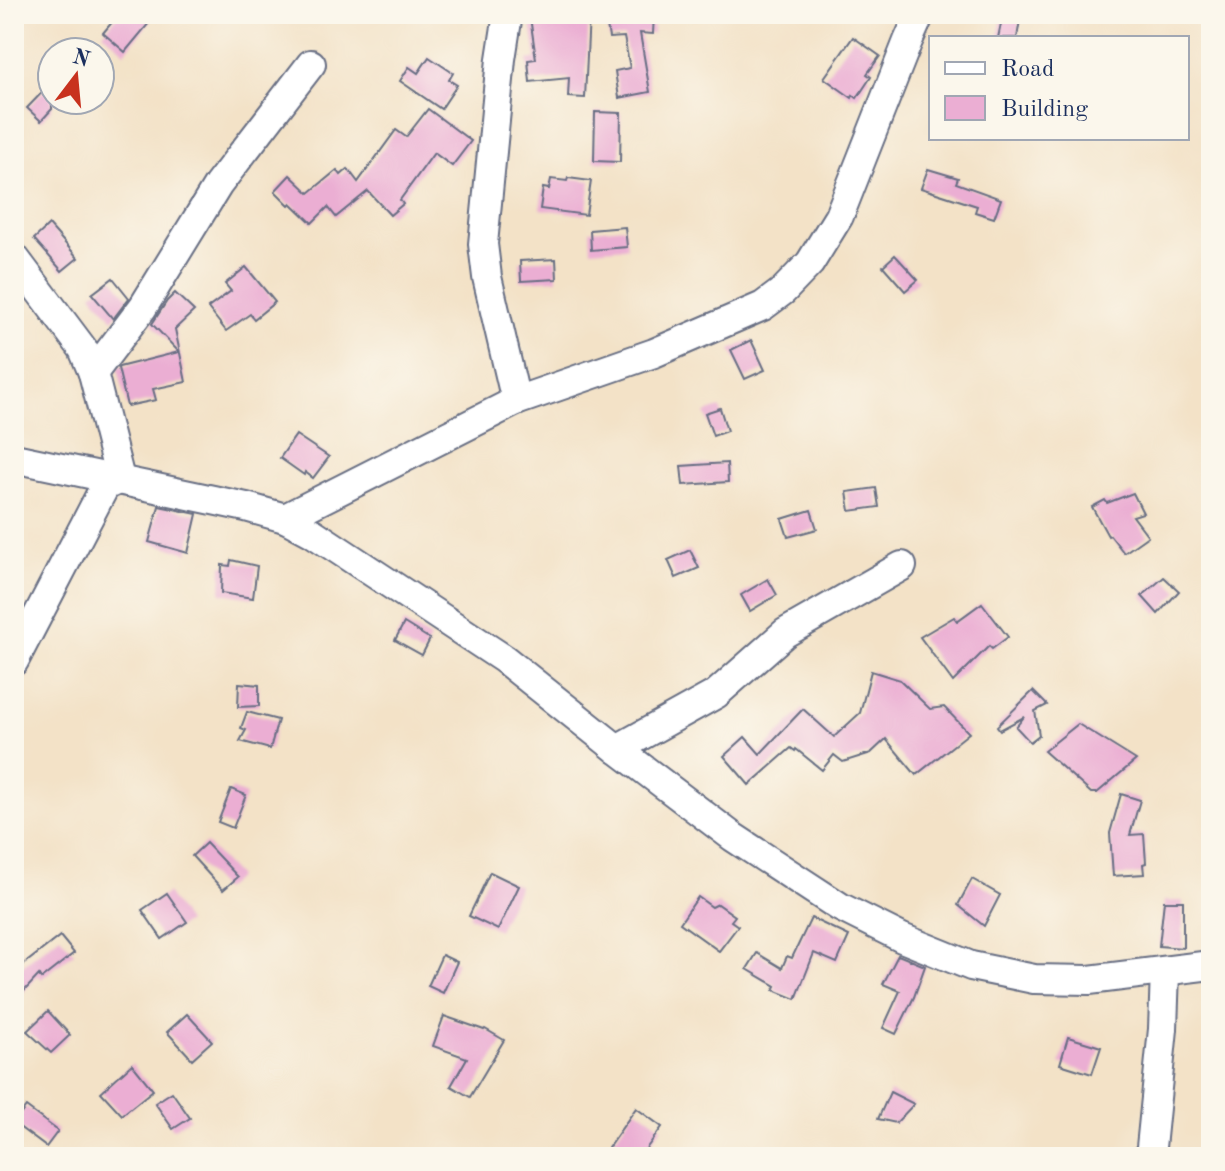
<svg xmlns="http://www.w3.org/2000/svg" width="1225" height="1171" font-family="'Old Standard TT',serif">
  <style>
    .building { fill: #ebaed3 }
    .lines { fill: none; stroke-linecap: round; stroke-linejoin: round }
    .minor-casing { stroke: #676e83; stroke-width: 32 }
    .minor { stroke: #fff; stroke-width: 28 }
  </style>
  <rect width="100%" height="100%" fill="#fbf7ec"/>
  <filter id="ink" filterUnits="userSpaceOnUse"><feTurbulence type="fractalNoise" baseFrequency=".0125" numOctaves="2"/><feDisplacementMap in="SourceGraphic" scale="16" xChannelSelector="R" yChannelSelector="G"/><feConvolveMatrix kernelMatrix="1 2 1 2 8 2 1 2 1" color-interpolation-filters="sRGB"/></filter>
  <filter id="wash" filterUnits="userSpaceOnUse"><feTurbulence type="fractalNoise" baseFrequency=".006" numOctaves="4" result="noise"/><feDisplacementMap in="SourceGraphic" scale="32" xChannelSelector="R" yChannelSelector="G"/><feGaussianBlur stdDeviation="1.8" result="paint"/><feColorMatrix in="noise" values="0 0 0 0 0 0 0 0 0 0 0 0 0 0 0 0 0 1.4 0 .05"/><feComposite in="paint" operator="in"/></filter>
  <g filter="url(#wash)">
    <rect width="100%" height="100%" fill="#f3e2c7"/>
    <g id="blocks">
      <!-- building -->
      <g class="building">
        <polygon points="119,14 140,14 150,22 125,52 103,33"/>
        <polygon points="554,14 589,14 585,98 568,97 569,78 530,82 528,60 536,59 530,17"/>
        <polygon points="605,14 654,14 653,34 640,33 650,92 619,98 615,71 630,68 624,37 609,38"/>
        <polygon points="1003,14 1021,14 1017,38 998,38"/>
        <polygon points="853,37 880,56 867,74 871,77 857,98 853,95 852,98 824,78"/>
        <polygon points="429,57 453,73 449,80 457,85 441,109 400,81 409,67 418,73"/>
        <polygon points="52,82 52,109 41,121 27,108"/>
        <polygon points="428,109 471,141 452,166 434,153 400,200 403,204 390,215 368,191 336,217 328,207 312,223 291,203 289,205 275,191 290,175 309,193 337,170 341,175 348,169 358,182 396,130 406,137"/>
        <polygon points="595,112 621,113 620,162 594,161"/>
        <polygon points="928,169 958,178 956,183 1001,199 994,218 975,212 977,206 921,188"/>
        <polygon points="568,178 591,181 586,215 540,209 543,188 549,189 551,179 567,181"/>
        <polygon points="49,225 78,258 62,271 34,239"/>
        <polygon points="625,227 627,247 591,250 590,230"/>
        <polygon points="895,255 918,280 905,291 883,266"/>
        <polygon points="556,259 557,279 521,281 520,261"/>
        <polygon points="246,267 275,302 254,319 250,314 226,331 208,308 231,291 225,284"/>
        <polygon points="113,278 129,298 113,319 92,294"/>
        <polygon points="175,293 194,311 175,329 186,382 153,389 156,400 127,406 118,368 119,367 179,352 152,324 167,301"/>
        <polygon points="751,340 765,370 745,379 731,350"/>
        <polygon points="720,408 727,431 713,436 705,413"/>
        <polygon points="296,435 329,457 313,478 305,472 304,475 280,458"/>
        <polygon points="727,463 728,482 683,485 681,466"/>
        <polygon points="876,488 879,507 850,511 847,492"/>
        <polygon points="1133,493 1143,513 1133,516 1148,536 1124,553 1110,535 1108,536 1092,507 1105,500 1107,503"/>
        <polygon points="159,506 197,514 188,553 149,542"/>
        <polygon points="811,510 817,529 788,537 782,519"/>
        <polygon points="690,550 699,568 676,578 668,560"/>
        <polygon points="231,560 257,566 253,598 221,593 222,565 230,566"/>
        <polygon points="1164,577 1179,591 1158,614 1142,596"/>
        <polygon points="768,579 777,595 750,611 741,595"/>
        <polygon points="982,603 1008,637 992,649 989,646 953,682 920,637 954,617 957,621"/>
        <polygon points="404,623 430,639 422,655 395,640"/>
        <polygon points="871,671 900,680 930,709 944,707 969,733 916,775 886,739 871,753 843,762 834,755 822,770 796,749 795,751 791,748 749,785 724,756 745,737 760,754 803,709 834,737 860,713"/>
        <polygon points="239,683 259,685 259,706 238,707"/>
        <polygon points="1033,691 1047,705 1035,711 1039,735 1030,742 1016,727 1024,717 1000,730 997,726"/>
        <polygon points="247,712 278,720 270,749 240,741 246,730 241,728"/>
        <polygon points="1078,724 1136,760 1097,793 1091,793 1044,751"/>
        <polygon points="231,789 246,795 233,828 218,822"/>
        <polygon points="1121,794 1140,800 1130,835 1144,834 1146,863 1143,864 1144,874 1113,876 1110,833"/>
        <polygon points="206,843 238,877 223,890 192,856"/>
        <polygon points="490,872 519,886 498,930 469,916"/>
        <polygon points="972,879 1000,895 984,926 958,905"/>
        <polygon points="167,893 187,922 162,939 142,910"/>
        <polygon points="698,897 712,907 718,904 735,916 731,921 738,926 719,951 680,923"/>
        <polygon points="1164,901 1183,901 1183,948 1159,946"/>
        <polygon points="811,918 849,936 837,963 814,953 796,999 774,990 776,986 747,969 757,953 782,968 787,956 792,958"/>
        <polygon points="60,936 74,953 41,979 39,975 14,1002 14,972"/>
        <polygon points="442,955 457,962 443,993 428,986"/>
        <polygon points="898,955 925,966 914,997 896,1034 883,1028 900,991 883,984"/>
        <polygon points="48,1011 70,1035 51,1053 27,1031"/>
        <polygon points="187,1014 212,1041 192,1059 167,1032"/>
        <polygon points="444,1016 484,1030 485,1029 504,1040 470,1097 451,1086 467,1058 433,1046"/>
        <polygon points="1068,1037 1101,1047 1092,1074 1060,1064"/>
        <polygon points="132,1064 153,1090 122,1115 101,1092"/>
        <polygon points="172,1092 190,1118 173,1129 155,1103"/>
        <polygon points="890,1092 914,1104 896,1123 878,1119"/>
        <polygon points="26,1107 58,1131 46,1147 14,1123"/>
        <polygon points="636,1108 662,1127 640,1157 615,1157 606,1151"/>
      </g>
    </g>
  </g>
  <g filter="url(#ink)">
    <use href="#blocks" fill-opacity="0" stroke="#676e83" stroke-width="2"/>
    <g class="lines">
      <defs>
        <g id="minor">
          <polyline points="508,14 501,59 483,244 487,277 516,401"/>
          <polyline points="14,257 83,349 93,373 120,479 105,486 14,661"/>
          <polyline points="93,373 143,307 218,185 311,64"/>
          <polyline points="14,458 246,507 285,518 313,533 504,659 617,749 733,837 840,907 902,938 971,966 1034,979 1089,980 1211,965"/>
          <polyline points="285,518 516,401 654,353 763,306 783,291 810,263 839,216 908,41 920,14"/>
          <polyline points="617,749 716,694 785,633 902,566"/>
          <polyline points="1150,1157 1163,1029 1165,971"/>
        </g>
      </defs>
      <!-- minor casing -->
      <use href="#minor" class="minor-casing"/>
      <!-- minor -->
      <use href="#minor" class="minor"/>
    </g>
  </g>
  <!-- margin -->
  <rect width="1225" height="1171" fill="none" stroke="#fbf7ec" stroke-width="48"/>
  <!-- legend -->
  <rect x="929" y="36" width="260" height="104" fill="#fbf7ec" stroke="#a1a7b3" stroke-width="2"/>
  <rect x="945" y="62" width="40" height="12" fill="#ffffff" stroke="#a1a7b3" stroke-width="2"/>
  <text x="1001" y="76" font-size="24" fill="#1b2f5e">Road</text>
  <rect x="945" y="96" width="40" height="24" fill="#ebaed3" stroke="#a1a7b3" stroke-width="2"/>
  <text x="1001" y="116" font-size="24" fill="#1b2f5e">Building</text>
  <!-- north arrow -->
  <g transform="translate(76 76) rotate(16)"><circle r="38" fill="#fbf7ec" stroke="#a1a7b3" stroke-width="2"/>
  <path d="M0-6L14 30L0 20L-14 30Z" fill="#c8321e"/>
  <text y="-12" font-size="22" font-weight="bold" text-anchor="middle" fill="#1b2f5e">N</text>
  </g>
</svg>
